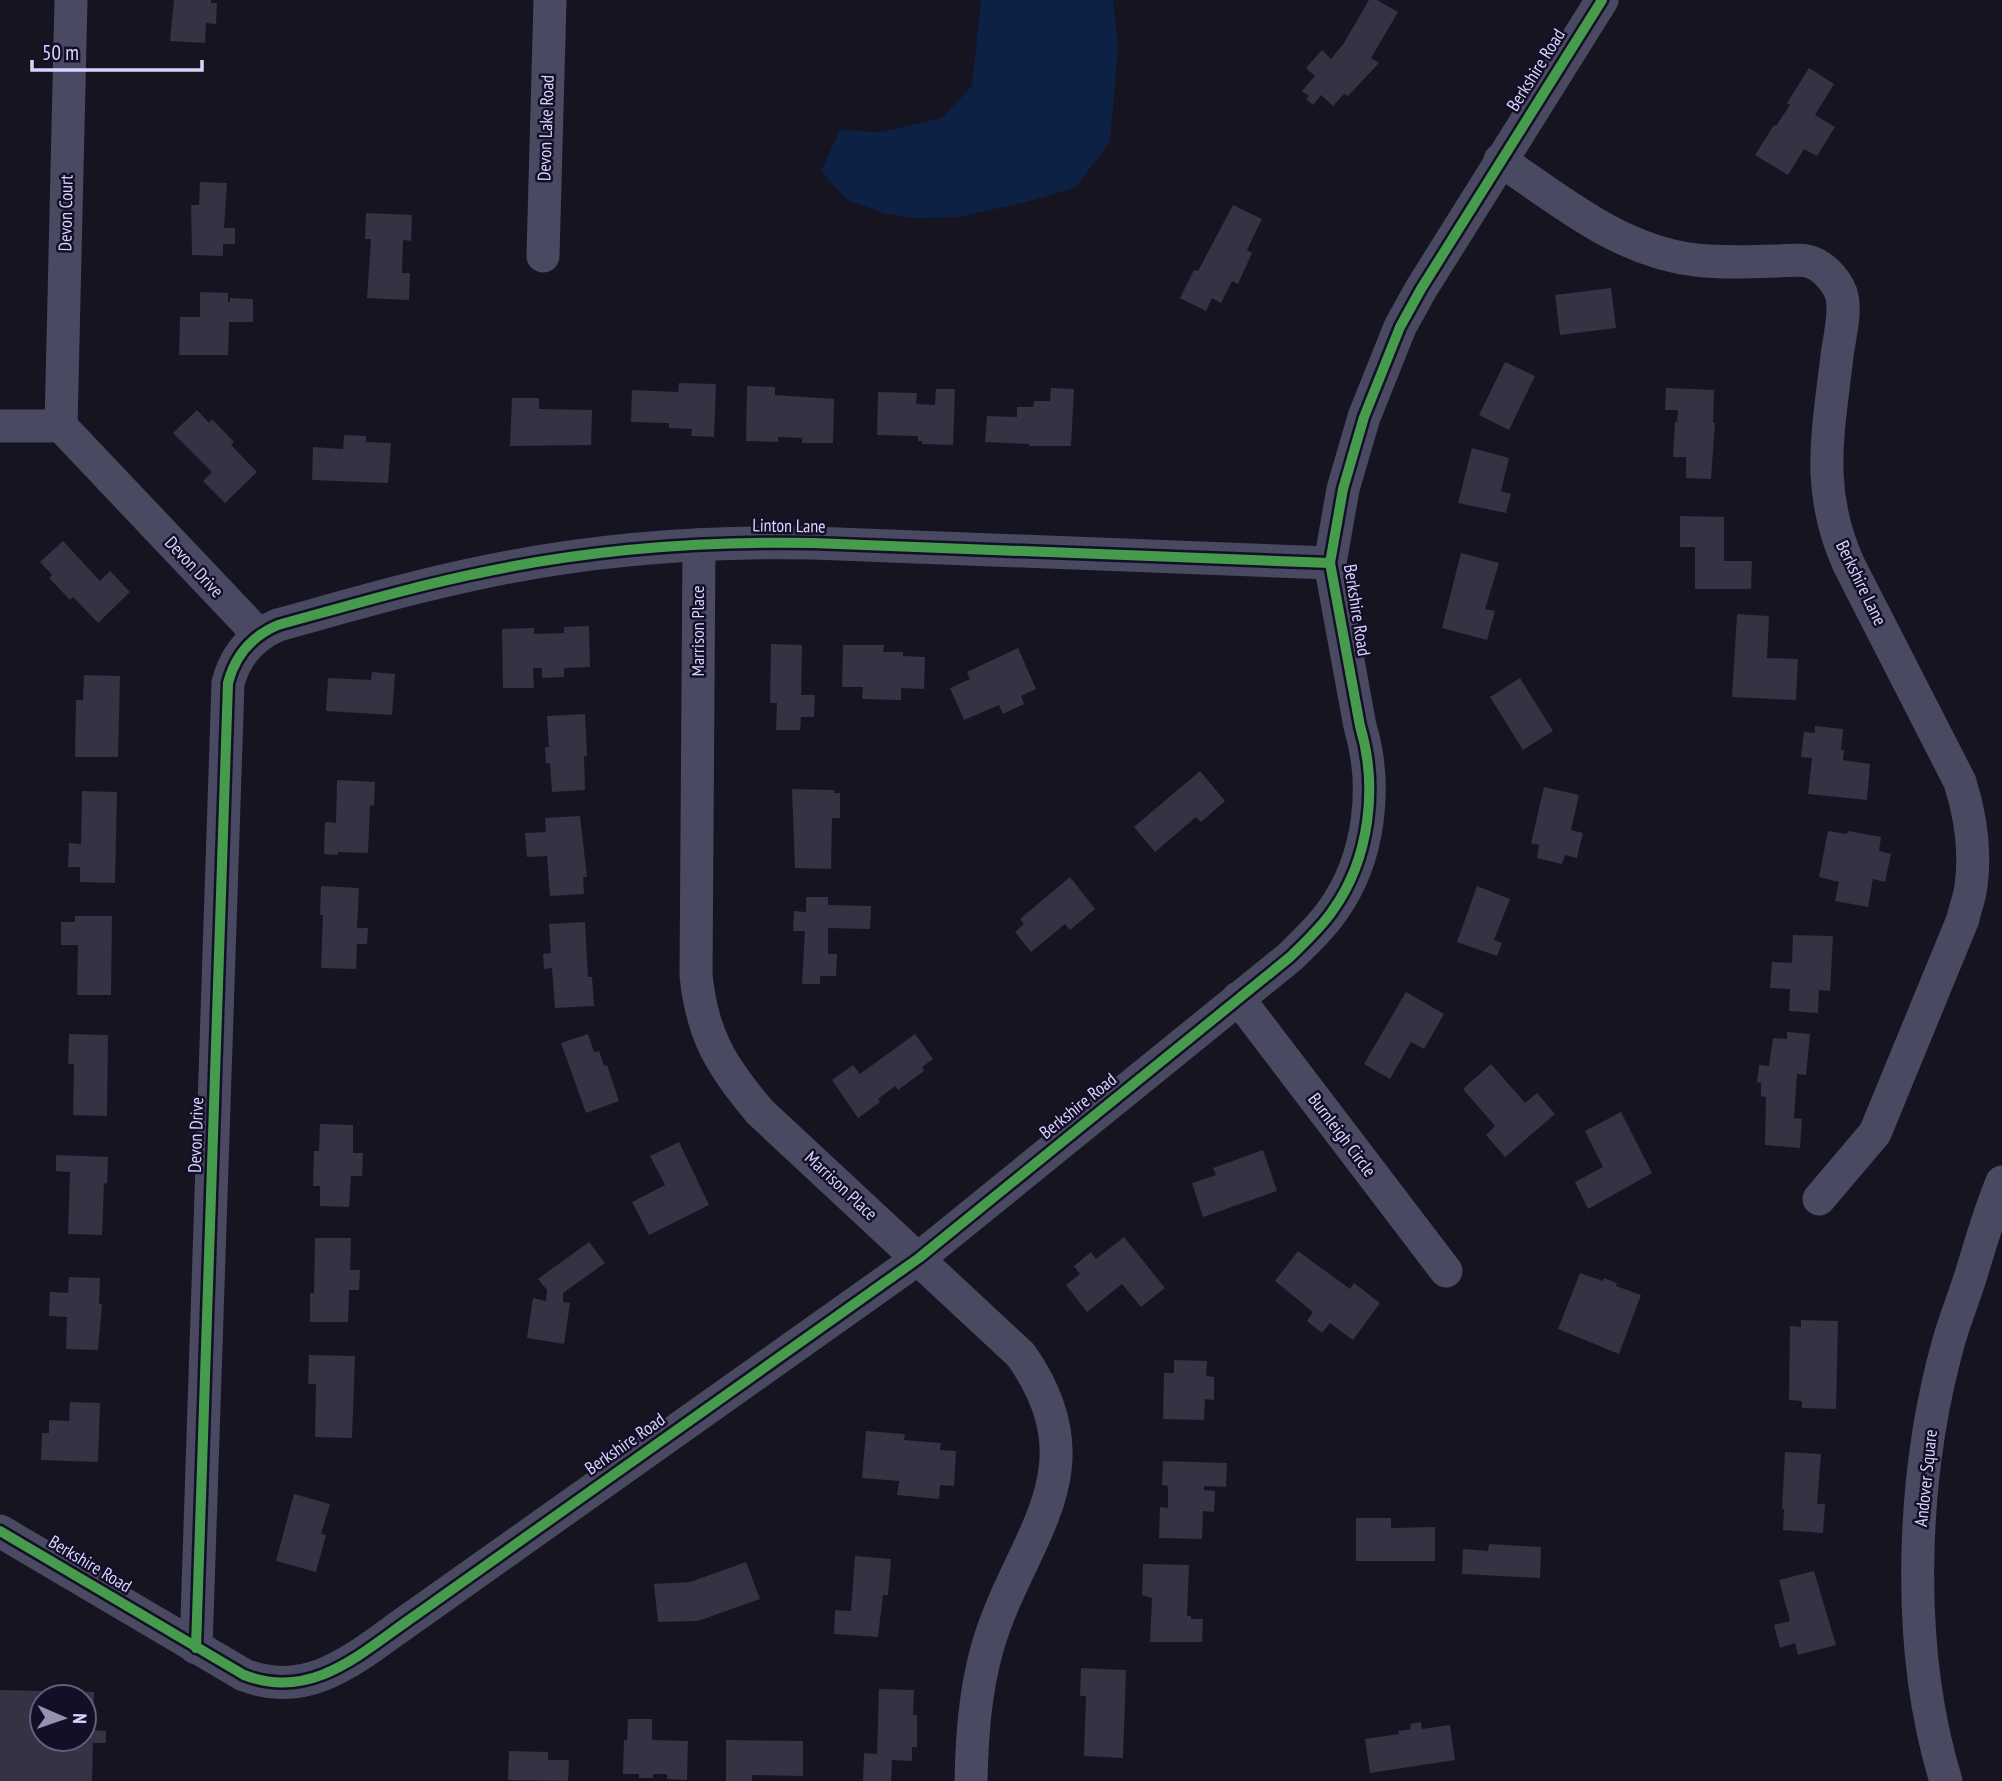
<svg xmlns="http://www.w3.org/2000/svg" width="2002" height="1781" font-family="'PT Sans Narrow',sans-serif">
  <style>
    .water { fill: #0d2144 }
    .building { fill: #343243; fill-rule: evenodd }
    .lines { fill: none; stroke-linecap: round; stroke-linejoin: round }
    .minor { stroke: #4a4962; stroke-width: 33 }
    .cycleway-casing { stroke: #130f26; stroke-width: 15 }
    .cycleway { stroke: #469c4c; stroke-width: 10 }
    .labels { text-anchor: middle; stroke-width: 5; stroke-linejoin: round; paint-order: stroke }
    .street-label { font-size: 18px; fill: #d9d4ff; stroke: #130f26 }
  </style>
  <rect width="100%" height="100%" fill="#161421"/>
  <!-- water -->
  <polygon class="water" points="981,0 1113,0 1118,47 1110,142 1075,188 1026,202 958,217 914,218 884,213 847,200 821,171 840,130 881,132 942,118 972,86"/>
  <!-- building -->
  <g class="building">
    <polygon points="174,0 211,0 211,3 217,3 216,24 206,23 205,43 170,41"/>
    <polygon points="1369,0 1377,0 1398,12 1371,58 1379,63 1348,96 1344,94 1333,106 1321,95 1313,105 1306,99 1309,96 1302,91 1315,76 1306,68 1322,50 1331,59 1344,43"/>
    <polygon points="1809,68 1834,84 1815,115 1835,127 1817,156 1804,149 1788,175 1755,155 1774,125 1776,126 1790,105 1787,103"/>
    <polygon points="200,182 227,183 224,228 235,228 235,244 223,244 223,256 192,255 191,205 199,205"/>
    <polygon points="1233,205 1262,219 1247,250 1252,253 1238,284 1232,281 1221,303 1212,298 1206,311 1180,298 1194,270 1198,271"/>
    <polygon points="366,213 412,215 411,241 403,240 402,273 410,273 409,300 367,298 371,239 365,239"/>
    <polygon points="1611,288 1616,328 1560,335 1555,295"/>
    <polygon points="200,292 228,293 228,302 230,302 230,298 253,299 253,322 229,322 228,355 179,355 180,317 200,317"/>
    <polygon points="1505,362 1535,376 1509,430 1479,415"/>
    <polygon points="679,383 716,384 714,437 691,436 692,429 669,428 669,423 631,422 632,390 678,392"/>
    <polygon points="747,386 775,387 775,395 834,399 833,443 802,443 802,438 778,437 778,442 746,441"/>
    <polygon points="1051,388 1074,389 1071,446 1029,446 1029,444 985,442 987,416 1017,417 1017,407 1033,407 1034,401 1050,401"/>
    <polygon points="1666,388 1714,390 1713,423 1715,423 1711,479 1686,478 1686,457 1673,457 1675,422 1677,422 1678,410 1665,410"/>
    <polygon points="936,389 955,389 953,445 922,444 922,441 918,441 918,436 877,435 878,392 917,393 916,404 935,405"/>
    <polygon points="512,398 539,398 539,409 592,410 591,445 510,446"/>
    <polygon points="197,410 209,423 212,419 234,442 231,445 257,472 225,503 203,481 212,472 173,433"/>
    <polygon points="344,435 366,436 366,442 391,443 388,483 312,480 313,447 343,449"/>
    <polygon points="1472,448 1509,458 1501,491 1511,494 1506,513 1458,503"/>
    <polygon points="1680,516 1724,517 1724,561 1752,561 1751,589 1695,589 1695,547 1680,547"/>
    <polygon points="63,541 100,581 110,571 130,592 98,623 73,597 70,600 49,578 52,575 40,562"/>
    <polygon points="1461,553 1499,563 1485,609 1495,611 1487,640 1442,628"/>
    <polygon points="1737,614 1769,616 1767,658 1798,659 1796,700 1732,697"/>
    <polygon points="589,626 590,667 564,668 564,677 542,678 542,668 533,668 534,688 503,688 502,629 534,628 534,634 564,633 564,627"/>
    <polygon points="771,644 802,645 801,695 815,695 814,717 801,717 800,730 776,730 777,703 770,703"/>
    <polygon points="843,645 884,645 883,652 903,652 903,656 925,657 924,689 901,688 901,700 862,699 863,687 842,687"/>
    <polygon points="1018,648 1036,689 1021,696 1024,704 1003,714 999,705 964,720 950,688 970,679 967,672"/>
    <polygon points="372,672 395,674 392,715 326,711 328,678 371,680"/>
    <polygon points="84,675 120,676 118,757 75,757 76,700 83,700"/>
    <polygon points="1520,678 1553,731 1523,750 1490,697"/>
    <polygon points="585,714 587,756 584,756 585,790 552,792 550,763 546,763 545,747 549,747 547,716"/>
    <polygon points="1815,726 1843,729 1841,750 1844,750 1843,760 1870,764 1867,800 1808,794 1812,758 1801,757 1804,732 1815,733"/>
    <polygon points="1200,771 1225,801 1201,822 1196,817 1155,852 1134,827"/>
    <polygon points="337,780 375,782 374,806 370,805 368,853 338,852 338,855 324,854 325,822 336,823"/>
    <polygon points="1544,787 1579,795 1571,830 1583,833 1577,858 1565,855 1562,864 1537,858 1539,845 1531,843"/>
    <polygon points="792,789 834,790 834,793 840,793 840,818 832,818 831,869 795,868"/>
    <polygon points="82,791 117,792 115,883 80,882 80,867 68,867 69,843 81,844"/>
    <polygon points="580,816 587,877 583,877 584,894 550,896 547,856 527,857 525,833 546,832 545,818"/>
    <polygon points="1828,831 1847,834 1848,831 1881,837 1879,851 1891,854 1885,882 1873,879 1868,907 1835,901 1839,882 1819,877"/>
    <polygon points="1070,877 1095,909 1070,930 1065,924 1031,952 1015,932 1024,924 1020,919"/>
    <polygon points="321,886 359,888 357,928 368,928 367,944 357,944 356,969 321,968 323,915 320,915"/>
    <polygon points="1477,886 1510,899 1494,940 1502,943 1497,956 1457,942"/>
    <polygon points="806,897 828,897 828,905 871,906 870,929 828,928 828,954 837,954 836,976 820,976 820,984 802,984 805,931 793,931 794,911 806,912"/>
    <polygon points="75,916 112,916 111,995 77,995 78,945 61,945 61,922 75,922"/>
    <polygon points="585,922 588,977 592,977 594,1006 555,1008 552,968 544,969 543,954 551,953 549,924"/>
    <polygon points="1793,935 1833,936 1830,991 1819,990 1818,1013 1789,1011 1790,989 1770,988 1772,962 1792,963"/>
    <polygon points="1406,992 1444,1014 1424,1049 1411,1042 1390,1079 1364,1064"/>
    <polygon points="1787,1032 1810,1034 1806,1075 1797,1074 1794,1118 1802,1119 1800,1148 1765,1145 1766,1097 1761,1096 1761,1083 1757,1082 1759,1065 1769,1066 1773,1038 1787,1039"/>
    <polygon points="69,1034 108,1035 107,1116 73,1115 74,1064 68,1064"/>
    <polygon points="588,1034 594,1052 599,1051 604,1066 607,1065 619,1101 586,1113 561,1043"/>
    <polygon points="915,1034 933,1059 922,1067 924,1071 898,1090 895,1086 878,1099 880,1102 858,1118 832,1080 853,1065 860,1074"/>
    <polygon points="1491,1064 1525,1103 1537,1093 1555,1114 1505,1157 1486,1135 1495,1126 1463,1089"/>
    <polygon points="1621,1112 1652,1173 1588,1209 1575,1182 1603,1167 1585,1131"/>
    <polygon points="320,1124 353,1125 353,1153 363,1153 362,1176 351,1176 349,1207 320,1206 320,1186 313,1186 314,1151 319,1151"/>
    <polygon points="679,1142 709,1205 649,1235 632,1202 665,1185 650,1156"/>
    <polygon points="1263,1150 1277,1191 1203,1217 1192,1183 1216,1175 1213,1168"/>
    <polygon points="56,1155 108,1157 107,1184 104,1183 102,1235 68,1234 70,1172 56,1171"/>
    <polygon points="1124,1237 1165,1288 1141,1307 1122,1284 1087,1312 1066,1285 1080,1274 1074,1266 1091,1252 1096,1259"/>
    <polygon points="315,1238 351,1238 350,1270 360,1270 359,1290 349,1290 348,1322 310,1322 310,1293 314,1293"/>
    <polygon points="589,1242 605,1263 563,1293 563,1302 570,1303 564,1344 527,1338 533,1298 546,1301 547,1290 538,1279"/>
    <polygon points="1298,1251 1350,1289 1354,1283 1380,1303 1353,1340 1330,1323 1322,1333 1307,1321 1313,1312 1275,1281"/>
    <polygon points="1580,1273 1603,1281 1604,1278 1617,1283 1616,1286 1641,1295 1619,1354 1558,1329"/>
    <polygon points="69,1277 100,1278 99,1304 102,1304 98,1350 66,1349 67,1317 49,1316 50,1292 68,1293"/>
    <polygon points="1801,1320 1838,1321 1836,1409 1802,1408 1802,1401 1789,1400 1790,1326 1801,1327"/>
    <polygon points="309,1355 355,1356 352,1438 315,1437 316,1384 308,1384"/>
    <polygon points="1174,1360 1207,1361 1206,1376 1214,1377 1214,1400 1205,1399 1204,1420 1163,1419 1164,1373 1174,1373"/>
    <polygon points="70,1402 100,1403 98,1462 41,1460 42,1433 49,1433 49,1420 69,1421"/>
    <polygon points="866,1431 905,1434 904,1440 941,1443 940,1450 956,1451 954,1486 940,1485 939,1499 897,1495 899,1481 862,1478"/>
    <polygon points="1785,1452 1821,1454 1817,1504 1825,1504 1823,1533 1783,1530 1784,1509 1782,1509"/>
    <polygon points="1163,1461 1227,1463 1226,1487 1204,1486 1204,1490 1215,1491 1214,1512 1203,1511 1202,1539 1159,1538 1160,1507 1168,1508 1168,1486 1162,1485"/>
    <polygon points="294,1494 330,1504 321,1534 326,1535 316,1572 276,1561"/>
    <polygon points="1356,1518 1391,1518 1391,1528 1435,1527 1435,1561 1356,1561"/>
    <polygon points="1489,1544 1541,1547 1540,1578 1462,1574 1463,1549 1488,1551"/>
    <polygon points="855,1556 891,1559 888,1595 883,1595 878,1637 834,1634 835,1610 851,1611"/>
    <polygon points="746,1562 760,1599 698,1621 658,1622 654,1584 690,1582"/>
    <polygon points="1143,1564 1189,1565 1187,1616 1191,1616 1191,1619 1203,1619 1202,1642 1150,1642 1152,1598 1142,1595"/>
    <polygon points="1814,1571 1836,1645 1798,1655 1795,1643 1780,1648 1774,1625 1790,1621 1779,1580"/>
    <polygon points="1081,1668 1126,1670 1123,1758 1084,1756 1086,1696 1080,1696"/>
    <polygon points="879,1689 914,1690 913,1715 917,1715 917,1747 912,1747 912,1761 892,1760 891,1781 863,1781 864,1753 877,1754"/>
    <path d="M0 1690 94 1692V1730L106 1731V1743H93L92 1781H0ZM42 1697H84V1739H42Z"/>
    <polygon points="628,1719 652,1719 652,1740 688,1741 687,1780 667,1779 667,1774 653,1774 653,1778 639,1778 639,1774 623,1774 624,1740 627,1740"/>
    <polygon points="1421,1722 1422,1729 1450,1725 1455,1760 1370,1773 1365,1739 1399,1734 1398,1731 1411,1729 1410,1724"/>
    <polygon points="726,1740 803,1741 803,1776 752,1775 752,1781 726,1781"/>
    <polygon points="509,1751 548,1752 548,1760 569,1760 568,1781 508,1780"/>
  </g>
  <g class="lines">
    <!-- minor -->
    <g class="minor">
      <path d="M1500 160C1561 201 1621 252 1696 260 1723 263 1749 262 1776 261 1786 261 1798 259 1807 261 1822 264 1836 280 1841 293 1847 311 1839 338 1837 356 1828 434 1815 490 1849 565L1960 782C1971 817 1976 850 1971 886 1970 897 1965 908 1963 919L1875 1133 1819 1199"/>
      <polyline points="543,256 550,0"/>
      <polyline points="0,426 61,426"/>
      <polyline points="61,426 71,0"/>
      <polyline points="61,426 259,635"/>
      <path d="M699 545 696 975C702 1035 721 1066 760 1112L1021 1355C1104 1473 1018 1539 987 1649 975 1692 972 1736 971 1781"/>
      <polyline points="1238,998 1446,1271"/>
      <path d="M0 1531 244 1675C313 1702 363 1651 416 1615L919 1258 1290 957C1305 942 1321 928 1333 910 1370 858 1378 786 1360 726L1330 563 1343 489 1364 417 1400 327 1421 289 1602 0"/>
      <path d="M196 1648 228 683C235 656 252 636 278 625 347 606 415 586 484 572 593 549 703 541 813 543L1330 563"/>
      <path d="M1946 1781C1905 1648 1911 1478 1948 1344 1954 1322 1963 1300 1970 1278 1980 1246 1989 1213 2002 1182"/>
    </g>
    <defs>
      <g id="cycleway">
        <path d="M0 1531 244 1675C313 1702 363 1651 416 1615L919 1258 1290 957C1305 942 1321 928 1333 910 1370 858 1378 786 1360 726L1330 563 1343 489 1364 417 1400 327 1421 289 1602 0"/>
        <path d="M196 1648 228 683C235 656 252 636 278 625 347 606 415 586 484 572 593 549 703 541 813 543L1330 563"/>
      </g>
    </defs>
    <!-- cycleway casing -->
    <use href="#cycleway" class="cycleway-casing"/>
    <!-- cycleway -->
    <use href="#cycleway" class="cycleway"/>
  </g>
  <g class="labels">
    <!-- street labels -->
    <g class="street-label">
      <text transform="translate(1536 70) rotate(-58)" y="6">Berkshire Road</text>
      <text transform="translate(546 128) rotate(-88)" y="6">Devon Lake Road</text>
      <text transform="translate(66 213) rotate(-89)" y="6">Devon Court</text>
      <text transform="translate(789 526) rotate(1)" y="6">Linton Lane</text>
      <text transform="translate(194 567) rotate(47)" y="6">Devon Drive</text>
      <text transform="translate(1861 583) rotate(64)" y="6">Berkshire Lane</text>
      <text transform="translate(1357 610) rotate(81)" y="6">Berkshire Road</text>
      <text transform="translate(698 631) rotate(-90)" y="6">Marrison Place</text>
      <text transform="translate(1078 1106) rotate(-39)" y="6">Berkshire Road</text>
      <text transform="translate(196 1135) rotate(-88)" y="6">Devon Drive</text>
      <text transform="translate(1342 1135) rotate(53)" y="6">Burnleigh Circle</text>
      <text transform="translate(841 1186) rotate(43)" y="6">Marrison Place</text>
      <text transform="translate(625 1444) rotate(-35)" y="6">Berkshire Road</text>
      <text transform="translate(1926 1478) rotate(-84)" y="6">Andover Square</text>
      <text transform="translate(90 1564) rotate(31)" y="6">Berkshire Road</text>
    </g>
  </g>
  <!-- north arrow -->
  <g transform="translate(63 1718) rotate(92)"><circle r="33" fill="#130f26" stroke="#625e7d" stroke-width="2"/>
  <path d="M0-5L12 26L0 18L-12 26Z" fill="#9591b1"/>
  <text y="-10" font-size="19" font-weight="bold" text-anchor="middle" fill="#d9d4ff">N</text>
  </g>
  <!-- scale -->
  <path d="M32 60v10h170v-10" fill="none" stroke="#d9d4ff" stroke-width="3.5"/>
  <text x="42" y="60" font-size="21" fill="#d9d4ff" stroke="#130f26" stroke-width="5" paint-order="stroke">50 m</text>
</svg>
